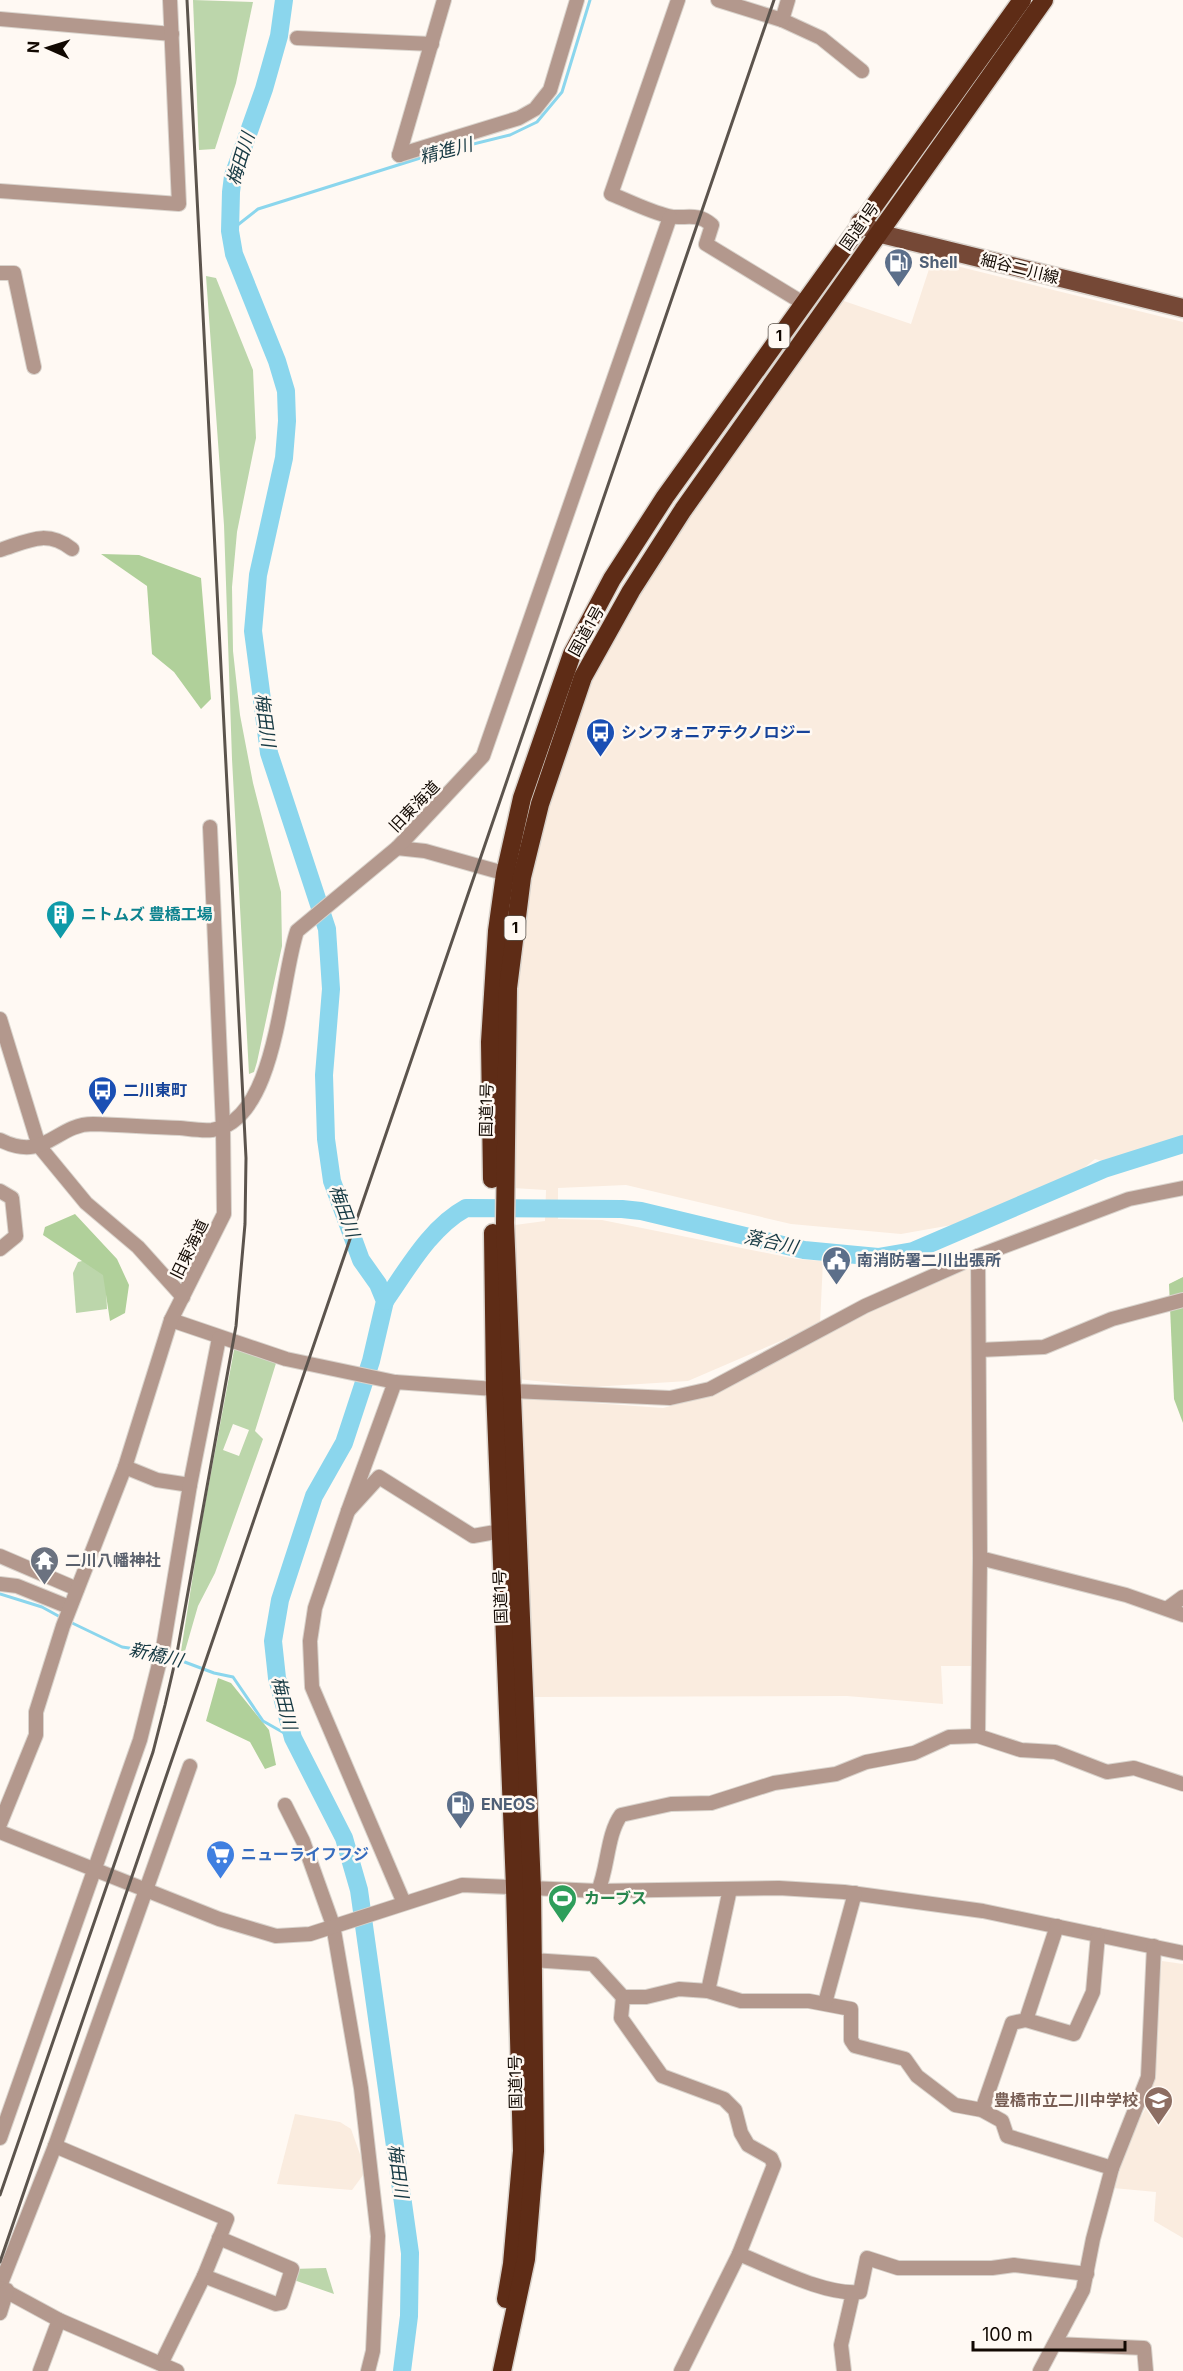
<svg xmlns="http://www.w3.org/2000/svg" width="1183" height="2371" font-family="Inter,'Noto Sans JP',sans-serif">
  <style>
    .built { fill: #faecdf }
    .green { fill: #bcd6ab; fill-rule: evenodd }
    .forest { fill: #b0d09a }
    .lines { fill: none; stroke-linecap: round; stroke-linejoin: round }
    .stream { stroke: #8bd6ed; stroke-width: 3 }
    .river { stroke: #8bd6ed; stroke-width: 18 }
    .minor-casing { stroke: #d9d3cc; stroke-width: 16 }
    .major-casing { stroke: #d9d3cc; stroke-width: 21 }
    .highway-casing { stroke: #d9d3cc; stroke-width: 21 }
    .minor { stroke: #b3988d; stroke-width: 14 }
    .major { stroke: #754836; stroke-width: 18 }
    .highway { stroke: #5e2c16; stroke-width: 18 }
    .rail { stroke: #5c544d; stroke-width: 3 }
    .labels { text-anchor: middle; stroke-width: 5; stroke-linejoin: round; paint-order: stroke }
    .shield { fill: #fff9f3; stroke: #59514a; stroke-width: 1.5 }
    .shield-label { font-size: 15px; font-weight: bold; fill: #120902 }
    .street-label { font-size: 16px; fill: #120902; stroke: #fff9f3 }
    .service-label { font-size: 16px; font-weight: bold; fill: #4e5e75; stroke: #fff9f3; text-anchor: start }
    .transit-label { font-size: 16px; font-weight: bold; fill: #164399; stroke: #fff9f3; text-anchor: start }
    .culture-label { font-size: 16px; font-weight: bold; fill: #0d838f; stroke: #fff9f3; text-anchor: start }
    .worship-label { font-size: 16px; font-weight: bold; fill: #5b616d; stroke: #fff9f3; text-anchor: start }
    .shop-label { font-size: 16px; font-weight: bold; fill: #366cbe; stroke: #fff9f3; text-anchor: start }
    .leisure-label { font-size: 16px; font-weight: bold; fill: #27864d; stroke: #fff9f3; text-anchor: start }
    .education-label { font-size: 16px; font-weight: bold; fill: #785e54; stroke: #fff9f3; text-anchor: end }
    .water-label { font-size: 18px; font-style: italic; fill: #163943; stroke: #fff9f3 }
  </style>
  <rect width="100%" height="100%" fill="#fff9f3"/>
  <!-- built -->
  <g class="built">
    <polygon points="932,260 1183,322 1183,1144 1106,1162 1095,1159 1073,1177 952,1225 901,1234 791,1224 626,1185 558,1188 558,1219 602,1220 797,1259 823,1261 820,1324 688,1381 592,1387 518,1379 515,1225 545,1221 546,1190 513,1188 514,1022 519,951 529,892 555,780 591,677 654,566 841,300 911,324"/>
    <polygon points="973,1263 973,1666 941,1666 943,1704 847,1696 534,1697 522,1398 663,1408 705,1397 929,1280"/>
    <polygon points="1162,1961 1183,1964 1183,2238 1154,2221 1156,2192 1113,2188 1120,2155 1152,2097 1152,2023"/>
    <polygon points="295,2114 340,2122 351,2129 366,2171 352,2190 277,2184"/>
  </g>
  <!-- green -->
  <g class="green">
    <polygon points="193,0 253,2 236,83 215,149 199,150"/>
    <polygon points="206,276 216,278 253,370 256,438 237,532 232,587 233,651 240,715 253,783 281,892 282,946 257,1062 254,1072 249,1074 232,759 224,525"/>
    <polygon points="94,1258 105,1266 107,1309 76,1313 73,1273 78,1262"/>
    <path d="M235 1345 277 1360 255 1431 263 1439 215 1573 198 1606 185 1651H181L199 1537ZM233 1424 249 1430 239 1456 223 1450Z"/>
    <polygon points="326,2268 334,2294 291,2279 292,2269"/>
  </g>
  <!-- forest -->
  <g class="forest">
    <polygon points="101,554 139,555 201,578 211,699 201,709 174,672 152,654 147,586"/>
    <polygon points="75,1214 117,1259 129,1285 125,1313 110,1321 103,1275 43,1235 45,1227"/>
    <polygon points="1183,1277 1183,1423 1174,1399 1169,1284"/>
    <polygon points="218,1678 231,1683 269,1730 276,1765 265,1769 250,1742 206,1721"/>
  </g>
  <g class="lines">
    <!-- stream -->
    <g class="stream">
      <polyline points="230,231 258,209 433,154 510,135 537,122 562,92 590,0"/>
      <polyline points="0,1594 42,1607 62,1618"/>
      <polyline points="68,1621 122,1647 157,1652"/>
      <polyline points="166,1655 214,1673 233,1677 263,1721 293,1738"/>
    </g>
    <!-- river -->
    <g class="river">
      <polyline points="284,0 279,36 264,89 233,176 231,192 230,231 234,254 277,361 286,391 287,421 284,458 258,575 253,631 269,753 327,929 331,989 324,1075 326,1139 332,1181 361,1260 378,1284 385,1301 371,1361 344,1443 314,1496 280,1600 273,1641 277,1678 293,1738 344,1838 359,1890 410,2253 409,2316 402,2371"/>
      <path d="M385 1301C408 1268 431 1227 466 1208L622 1209 641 1211 804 1250 878 1257 913 1251 1104 1169 1183 1144"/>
    </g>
    <defs>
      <g id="minor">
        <path d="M678 0 611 194C629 201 648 211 668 216 684 220 696 211 712 225L706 244 803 303"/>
        <polyline points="718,0 782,20 821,38 862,71"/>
        <polyline points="0,19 172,34"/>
        <polyline points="782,20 788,0"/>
        <polyline points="297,38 432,44"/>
        <polyline points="399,155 519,118 535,109 550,90 577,0"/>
        <polyline points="399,155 444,0"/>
        <polyline points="0,191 179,204 170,0"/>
        <polyline points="0,273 14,273 34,367"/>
        <path d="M0 550C28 541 46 529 72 549"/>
        <polyline points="397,848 425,851 514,876"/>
        <polyline points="0,1019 39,1146 86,1203 138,1247 183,1297"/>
        <path d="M0 1140C46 1163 55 1124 93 1124 122 1125 151 1127 180 1128 190 1129 201 1131 212 1130 277 1121 280 981 297 931L397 848 483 756 670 217"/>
        <polyline points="0,1191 12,1198 16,1236 0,1249"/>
        <polyline points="171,1320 286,1359 395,1382"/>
        <polyline points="979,1350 1044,1347 1112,1319 1183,1300"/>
        <polyline points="495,1389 395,1382 348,1511 379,1477 473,1536 501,1531"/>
        <polyline points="512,1391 670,1398 710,1389 865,1306 978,1256 1129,1199 1183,1188"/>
        <polyline points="125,1467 157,1480 190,1485"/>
        <polyline points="348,1511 315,1608 310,1641 312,1687 404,1903"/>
        <polyline points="0,1556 77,1589"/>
        <polyline points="980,1558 1126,1595 1183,1615"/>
        <polyline points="0,1584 17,1586 69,1607"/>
        <polyline points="1168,1608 1183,1597"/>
        <polyline points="978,1736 1021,1750 1055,1752 1107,1772 1134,1768 1183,1784"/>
        <polyline points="285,1805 303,1841 333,1925 361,2088 378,2236 373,2351 368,2371"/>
        <polyline points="0,1824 36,1735 36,1712 63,1626 125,1467 171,1320 224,1214 223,1127 210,827"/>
        <polyline points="0,1832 219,1919 276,1936 310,1934 462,1885 598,1891 779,1888 844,1892 983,1911 1183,1953"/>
        <path d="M598 1891C608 1868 607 1834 621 1815L671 1804 711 1803 774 1783 836 1774 866 1762 914 1753 949 1737 978 1736 980 1558 978 1256"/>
        <polyline points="532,1960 593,1964 623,1997 646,1997 679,1989 708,1991 741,2001 809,2001 851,2009 851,2040 855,2046 905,2059 917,2076 955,2105 982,2110 1002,2121 1007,2136 1112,2168"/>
        <polyline points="708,1991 730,1889"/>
        <polyline points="623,1997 621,2018 662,2076 724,2099 735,2110 741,2133 748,2145 771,2158 774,2165 739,2254 681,2371"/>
        <polyline points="825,2003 855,1893"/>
        <polyline points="1026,2020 1074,2034 1093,1992 1098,1935"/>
        <polyline points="982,2110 1012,2023 1026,2020 1057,1926"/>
        <polyline points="0,2138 140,1740 163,1648 190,1485 219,1338"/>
        <polyline points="55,2146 227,2219 204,2276 161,2364"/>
        <path d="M739 2254C772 2267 826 2296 860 2292L867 2258 898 2268H992L1014 2265 1087 2274"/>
        <polyline points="204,2276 276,2304 281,2303 292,2269 219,2238"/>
        <polyline points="0,2286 55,2146 190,1766"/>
        <polyline points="0,2288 59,2320 177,2371"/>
        <polyline points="0,2313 7,2290"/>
        <polyline points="1055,2344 1144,2348 1146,2371"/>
        <polyline points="40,2371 59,2320"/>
        <polyline points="844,2371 841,2345 853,2293"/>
        <polyline points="1040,2371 1083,2290 1093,2239 1112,2168 1148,2077 1154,1946"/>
      </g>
      <polyline id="major" points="860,222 877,233 1183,308"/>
      <g id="highway">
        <polyline points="492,1179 490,1042 497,931 505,874 522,798 572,654 612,579 665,497 1022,0"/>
        <polyline points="493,1233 495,1389 515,1887 522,2151 512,2264 506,2299"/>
        <polyline points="502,2371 526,2259 535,2151 532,1889 505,1223 508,988 522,877 540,804 583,677 631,591 683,510 1044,0"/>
      </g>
    </defs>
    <!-- minor casing -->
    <use href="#minor" class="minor-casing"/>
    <!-- major casing -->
    <use href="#major" class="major-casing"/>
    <!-- highway casing -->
    <use href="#highway" class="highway-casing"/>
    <!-- minor -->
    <use href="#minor" class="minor"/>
    <!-- major -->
    <use href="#major" class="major"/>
    <!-- highway -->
    <use href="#highway" class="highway"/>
    <!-- rail -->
    <g class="rail">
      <polyline points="0,2195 153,1752 165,1705 177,1653 236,1326 245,1224 246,1158 187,0"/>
      <polyline points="0,2262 774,0"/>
    </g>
  </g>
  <!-- icons -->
  <defs>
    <symbol id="fuel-pin" viewBox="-11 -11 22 30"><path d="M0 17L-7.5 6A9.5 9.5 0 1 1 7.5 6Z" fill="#5c6f8a" stroke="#fff9f3"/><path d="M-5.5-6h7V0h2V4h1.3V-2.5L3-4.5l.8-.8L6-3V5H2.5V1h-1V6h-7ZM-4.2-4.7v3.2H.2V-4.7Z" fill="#fff"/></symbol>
    <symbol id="bus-pin" viewBox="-11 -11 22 30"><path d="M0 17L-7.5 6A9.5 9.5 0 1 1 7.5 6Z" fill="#1a4fb4" stroke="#fff9f3"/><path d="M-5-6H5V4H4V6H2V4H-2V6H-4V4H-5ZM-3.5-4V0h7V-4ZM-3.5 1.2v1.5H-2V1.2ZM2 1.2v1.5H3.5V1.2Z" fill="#fff"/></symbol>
    <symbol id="building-pin" viewBox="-11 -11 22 30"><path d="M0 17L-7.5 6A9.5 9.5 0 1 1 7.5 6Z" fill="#0f9aa8" stroke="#fff9f3"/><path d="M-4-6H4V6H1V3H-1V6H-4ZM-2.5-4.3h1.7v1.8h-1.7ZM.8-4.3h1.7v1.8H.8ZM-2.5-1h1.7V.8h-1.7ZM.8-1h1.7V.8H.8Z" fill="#fff"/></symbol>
    <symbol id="civic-pin" viewBox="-11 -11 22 30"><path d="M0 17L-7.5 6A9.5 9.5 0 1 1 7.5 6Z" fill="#5c6f8a" stroke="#fff9f3"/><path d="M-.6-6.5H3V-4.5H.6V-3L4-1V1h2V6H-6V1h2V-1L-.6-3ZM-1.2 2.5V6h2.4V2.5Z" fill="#fff"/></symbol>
    <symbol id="temple-pin" viewBox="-11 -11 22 30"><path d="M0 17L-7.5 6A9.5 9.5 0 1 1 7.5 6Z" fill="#6b7280" stroke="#fff9f3"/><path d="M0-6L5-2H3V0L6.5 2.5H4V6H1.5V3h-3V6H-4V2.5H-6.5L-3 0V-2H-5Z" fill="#fff"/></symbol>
    <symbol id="supermarket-pin" viewBox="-11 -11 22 30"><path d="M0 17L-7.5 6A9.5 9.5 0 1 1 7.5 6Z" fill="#3f7fe0" stroke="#fff9f3"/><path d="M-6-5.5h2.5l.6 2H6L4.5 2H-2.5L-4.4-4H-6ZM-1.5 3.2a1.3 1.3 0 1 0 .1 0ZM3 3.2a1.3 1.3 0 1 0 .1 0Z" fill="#fff"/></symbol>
    <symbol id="stadium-pin" viewBox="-11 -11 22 30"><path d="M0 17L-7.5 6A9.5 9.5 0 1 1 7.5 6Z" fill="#2e9e5b" stroke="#fff9f3"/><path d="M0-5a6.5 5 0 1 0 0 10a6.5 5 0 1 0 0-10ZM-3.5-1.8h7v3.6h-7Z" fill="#fff"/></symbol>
    <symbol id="school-pin" viewBox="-11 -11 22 30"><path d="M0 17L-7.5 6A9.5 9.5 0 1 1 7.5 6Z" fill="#8d6e63" stroke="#fff9f3"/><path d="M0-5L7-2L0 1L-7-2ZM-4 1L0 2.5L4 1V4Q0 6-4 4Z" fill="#fff"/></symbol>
  </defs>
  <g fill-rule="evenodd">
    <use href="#fuel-pin" x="882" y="246" width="33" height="45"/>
    <use href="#bus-pin" x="584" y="716" width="33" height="45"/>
    <use href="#building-pin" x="44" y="898" width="33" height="45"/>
    <use href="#bus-pin" x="86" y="1074" width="33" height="45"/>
    <use href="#civic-pin" x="820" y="1244" width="33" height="45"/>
    <use href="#temple-pin" x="28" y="1544" width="33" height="45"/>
    <use href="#fuel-pin" x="444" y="1788" width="33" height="45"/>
    <use href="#supermarket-pin" x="204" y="1838" width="33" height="45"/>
    <use href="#stadium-pin" x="546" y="1882" width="33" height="45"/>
    <use href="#school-pin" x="1142" y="2084" width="33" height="45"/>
  </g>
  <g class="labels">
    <!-- shield labels -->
    <g class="shield">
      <rect x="768.5" y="324" width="21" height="24" rx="4.5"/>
      <rect x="504.5" y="916" width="21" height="24" rx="4.5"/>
    </g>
    <g class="shield-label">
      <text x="779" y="341">1</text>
      <text x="515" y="933">1</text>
    </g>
    <!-- street labels -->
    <g class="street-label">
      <text transform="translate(859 226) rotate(-55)" y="6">国道1号</text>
      <text transform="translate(1020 268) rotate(14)" y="6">細谷二川線</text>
      <text transform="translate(586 631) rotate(-61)" y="6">国道1号</text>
      <text transform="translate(414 806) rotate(-46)" y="6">旧東海道</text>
      <text transform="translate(486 1110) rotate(-89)" y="6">国道1号</text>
      <text transform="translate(189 1249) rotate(-64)" y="6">旧東海道</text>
      <text transform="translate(500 1597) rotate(-92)" y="6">国道1号</text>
      <text transform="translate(515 2082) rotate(-91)" y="6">国道1号</text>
    </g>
    <!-- service labels -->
    <g class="service-label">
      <text x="919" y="268">Shell</text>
      <text x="857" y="1266">南消防署二川出張所</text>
      <text x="481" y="1810">ENEOS</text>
    </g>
    <!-- transit labels -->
    <g class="transit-label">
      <text x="621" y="738">シンフォニアテクノロジー</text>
      <text x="123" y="1096">二川東町</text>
    </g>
    <!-- culture labels -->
    <g class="culture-label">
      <text x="81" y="920">ニトムズ 豊橋工場</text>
    </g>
    <!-- worship labels -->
    <g class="worship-label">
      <text x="65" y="1566">二川八幡神社</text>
    </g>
    <!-- shop labels -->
    <g class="shop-label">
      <text x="241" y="1860">ニューライフフジ</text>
    </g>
    <!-- leisure labels -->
    <g class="leisure-label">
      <text x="584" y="1904">カーブス</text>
    </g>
    <!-- education labels -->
    <g class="education-label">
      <text x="1138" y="2106">豊橋市立二川中学校</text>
    </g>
    <!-- water labels -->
    <g class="water-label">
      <text transform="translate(446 151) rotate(-15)" y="6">精進川</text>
      <text transform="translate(241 159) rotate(-73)" y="6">梅田川</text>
      <text transform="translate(265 720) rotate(82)" y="6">梅田川</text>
      <text transform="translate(344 1211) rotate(70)" y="6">梅田川</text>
      <text transform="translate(771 1242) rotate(12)" y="6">落合川</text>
      <text transform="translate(156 1655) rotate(13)" y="6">新橋川</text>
      <text transform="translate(284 1703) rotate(76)" y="6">梅田川</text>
      <text transform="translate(398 2171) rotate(82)" y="6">梅田川</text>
    </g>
  </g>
  <!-- north arrow -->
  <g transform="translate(48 48) rotate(273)" stroke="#fff9f3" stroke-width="4.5" paint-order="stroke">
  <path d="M0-4.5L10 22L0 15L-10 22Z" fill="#120902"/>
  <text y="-9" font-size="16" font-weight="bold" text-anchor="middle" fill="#120902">N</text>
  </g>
  <!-- scale -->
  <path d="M973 2341v9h152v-9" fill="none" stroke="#120902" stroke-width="3"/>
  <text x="982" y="2341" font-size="18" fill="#120902" stroke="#fff9f3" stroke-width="4.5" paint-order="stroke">100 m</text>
</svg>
